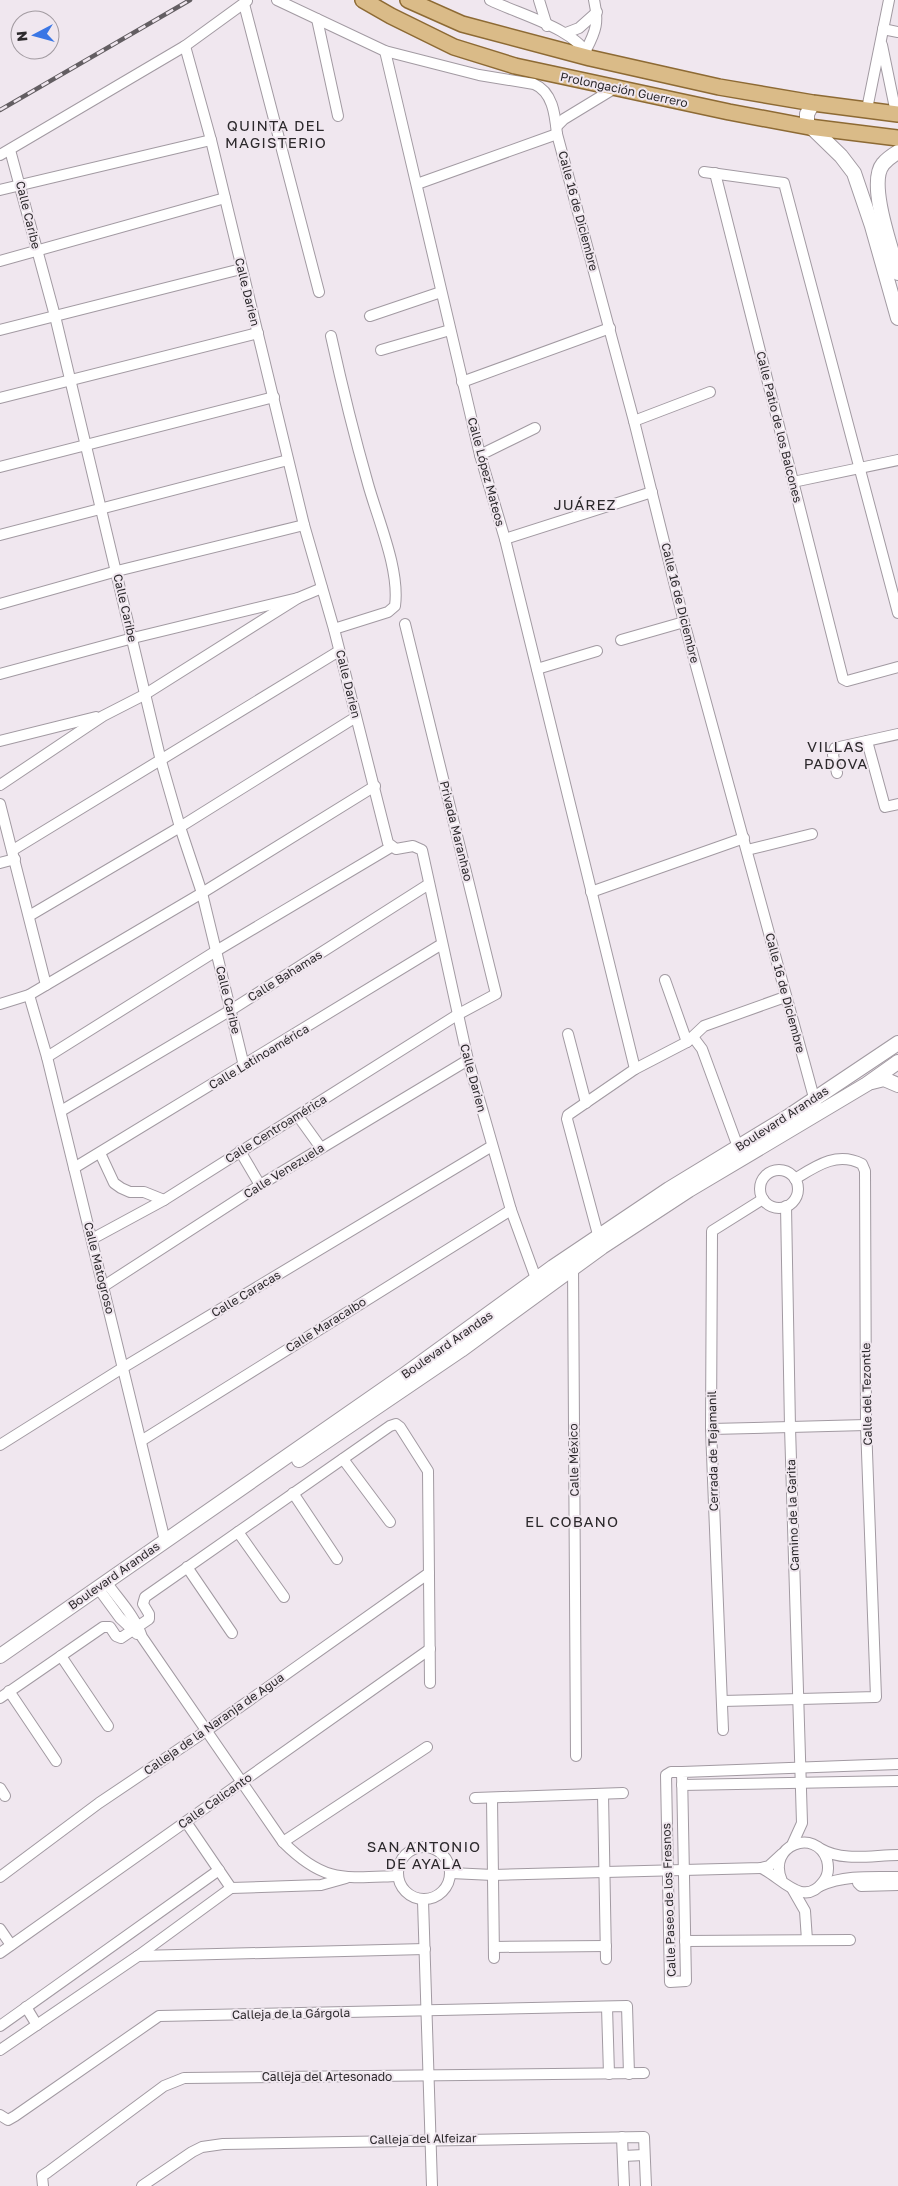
<svg xmlns="http://www.w3.org/2000/svg" width="898" height="2186" font-family="'Golos Text',sans-serif">
  <style>
    .lines { fill: none; stroke-linecap: round; stroke-linejoin: round }
    .street-casing { stroke: #a29aa2; stroke-width: 12 }
    .secondary-casing { stroke: #a29aa2; stroke-width: 16 }
    .primary-casing { stroke: #8d6a34; stroke-width: 18 }
    .street { stroke: #fff; stroke-width: 10 }
    .secondary { stroke: #fff; stroke-width: 14 }
    .primary { stroke: #dabb88; stroke-width: 15 }
    .rail-casing { stroke: #635e62; stroke-width: 4.5 }
    .rail { stroke: #f0e7ef; stroke-width: 2.5; stroke-dasharray: 8; stroke-linecap: butt }
    .labels { text-anchor: middle; stroke-width: 4; stroke-linejoin: round; paint-order: stroke }
    .street-label { font-size: 12px; fill: #2c292c; stroke: #f0e7ef }
    .quarter-label { font-size: 15px; letter-spacing: 1px; fill: #2c292c; stroke: #f0e7ef }
  </style>
  <rect width="100%" height="100%" fill="#f0e7ef"/>
  <g class="lines">
    <defs>
      <g id="street">
        <path d="M277 0 385 51 479 75 534 84C553 92 555 115 557 134L634 421 684 622 816 1105"/>
        <path d="M490 0C520 15 575 28 590 58"/>
        <polyline points="539,0 547,26"/>
        <polyline points="244,4 319,292"/>
        <polyline points="317,19 338,116"/>
        <polyline points="883,29 898,32"/>
        <polyline points="566,33 579,28 597,12"/>
        <polyline points="882,45 896,113"/>
        <polyline points="185,46 211,140 304,525 334,629 388,843 396,849 413,846 422,850 468,1060 511,1210 538,1284"/>
        <path d="M586 50C596 31 599 22 594 0"/>
        <polyline points="385,51 480,455 505,539 635,1069"/>
        <polyline points="867,109 889,0"/>
        <polyline points="557,126 564,119 615,88"/>
        <polyline points="10,150 55,316 161,761 180,827 202,893 244,1066"/>
        <polyline points="0,155 185,46 247,1"/>
        <polyline points="704,172 784,183 898,613"/>
        <polyline points="715,173 843,679 847,681 898,667"/>
        <polyline points="417,184 557,134"/>
        <polyline points="0,190 211,140"/>
        <polyline points="0,261 225,198"/>
        <polyline points="370,316 441,292"/>
        <polyline points="0,330 241,269"/>
        <path d="M331 336C342 386 354 435 368 484 378 520 400 570 395 606L388 612 334 629"/>
        <polyline points="381,350 450,330"/>
        <polyline points="462,382 610,328"/>
        <polyline points="0,398 258,333"/>
        <polyline points="634,421 710,392"/>
        <polyline points="480,455 535,428"/>
        <polyline points="0,467 274,397"/>
        <polyline points="793,482 898,460"/>
        <polyline points="0,535 288,460"/>
        <polyline points="505,539 652,492"/>
        <polyline points="0,604 117,571 304,525"/>
        <polyline points="621,640 684,622"/>
        <polyline points="537,669 597,651"/>
        <polyline points="0,674 133,638 298,598 322,588"/>
        <polyline points="0,741 96,717"/>
        <polyline points="867,741 885,807 898,804"/>
        <polyline points="837,773 833,755 835,748 898,734"/>
        <polyline points="0,785 103,716 144,695 298,598"/>
        <polyline points="0,804 46,985"/>
        <polyline points="13,850 339,651"/>
        <polyline points="747,850 812,834"/>
        <polyline points="0,863 15,859"/>
        <polyline points="591,892 744,838"/>
        <polyline points="29,916 180,827 356,717"/>
        <polyline points="665,980 687,1042"/>
        <polyline points="29,995 47,1057 165,1541"/>
        <polyline points="0,1004 29,995 202,893 375,786"/>
        <polyline points="568,1034 586,1103"/>
        <polyline points="693,1037 702,1049 738,1147"/>
        <polyline points="47,1057 216,951 391,847"/>
        <polyline points="61,1111 231,1010 429,884"/>
        <polyline points="298,1116 321,1148"/>
        <polyline points="240,1151 260,1185"/>
        <polyline points="100,1153 114,1183 121,1188 130,1192 144,1192 164,1200"/>
        <polyline points="74,1168 442,944"/>
        <circle cx="779" cy="1189" r="19"/>
        <polyline points="786,1206 790,1427 802,1823 792,1845"/>
        <polyline points="92,1239 164,1200 457,1015 496,994 405,624"/>
        <polyline points="600,1242 567,1119 568,1115 635,1069 687,1042 704,1026 785,997"/>
        <polyline points="573,1264 576,1756"/>
        <polyline points="104,1286 260,1185 468,1060"/>
        <polyline points="711,1429 866,1425"/>
        <polyline points="141,1441 511,1210"/>
        <polyline points="0,1445 124,1367 492,1146"/>
        <polyline points="343,1459 390,1522"/>
        <polyline points="293,1493 337,1559"/>
        <polyline points="238,1532 284,1597"/>
        <polyline points="187,1567 232,1633"/>
        <path d="M106 1582C119 1600 135 1616 142 1637L283 1842C324 1883 343 1878 397 1876"/>
        <polyline points="98,1588 120,1618 137,1634"/>
        <polyline points="61,1656 108,1726"/>
        <polyline points="9,1691 56,1761"/>
        <polyline points="0,1698 103,1627 110,1627 116,1636 121,1638 149,1619 149,1614 143,1604 145,1597 390,1426 396,1424 400,1427 428,1471 430,1683"/>
        <path d="M722 1701 876 1697 866 1425 865 1171 862 1164C837 1151 816 1166 795 1179"/>
        <polyline points="723,1730 711,1429 712,1231 763,1199"/>
        <polyline points="682,1772 686,1981 670,1982 666,1775 671,1772 682,1772 898,1764"/>
        <polyline points="682,1785 898,1781"/>
        <polyline points="0,1788 5,1796"/>
        <polyline points="603,1794 606,1959"/>
        <polyline points="475,1798 623,1793"/>
        <polyline points="492,1798 494,1958"/>
        <polyline points="186,1822 231,1888"/>
        <polyline points="283,1842 427,1747"/>
        <circle cx="424" cy="1873" r="26"/>
        <path d="M821 1849C843 1862 873 1855 898 1855"/>
        <path d="M761 1868C780 1876 803 1909 823 1882 828 1876 829 1868 827 1860 816 1827 766 1845 782 1881"/>
        <polyline points="451,1873 493,1875 761,1868 769,1866 782,1854"/>
        <polyline points="0,1877 99,1803 206,1731 429,1573"/>
        <polyline points="858,1878 858,1883 861,1886 898,1885"/>
        <path d="M820 1886C844 1875 872 1877 898 1877"/>
        <polyline points="231,1888 321,1885 346,1878"/>
        <polyline points="793,1890 805,1911 807,1940"/>
        <polyline points="423,1901 432,2186"/>
        <polyline points="0,1929 11,1945"/>
        <polyline points="685,1941 850,1940"/>
        <polyline points="494,1947 606,1946"/>
        <polyline points="0,1953 430,1649"/>
        <polyline points="138,1956 425,1949"/>
        <polyline points="26,2007 37,2025"/>
        <polyline points="607,2007 609,2074"/>
        <polyline points="0,2026 219,1870"/>
        <polyline points="0,2050 138,1956 231,1888"/>
        <polyline points="0,2115 8,2120 15,2116 159,2016 627,2006 629,2074"/>
        <polyline points="622,2137 624,2186"/>
        <polyline points="623,2156 644,2155"/>
        <polyline points="43,2186 42,2176 48,2172 164,2086 184,2078 644,2073"/>
        <polyline points="142,2186 192,2152 202,2147 223,2144 644,2137 646,2186"/>
      </g>
      <g id="secondary">
        <polyline points="813,103 807,114 807,123 841,156 854,173 872,226 898,318"/>
        <path d="M898 152C893 155 887 159 883 164 867 183 892 250 898 273"/>
        <polyline points="872,1082 884,1079 898,1085"/>
        <polyline points="299,1460 461,1350 602,1247 689,1190 867,1084 898,1062"/>
        <polyline points="0,1656 404,1375 553,1267 669,1189 789,1116 898,1043"/>
      </g>
      <g id="primary">
        <polyline points="363,0 391,16 454,47 515,66 729,112 809,127 898,138"/>
        <polyline points="408,0 462,24 590,58 719,87 813,103 898,114"/>
      </g>
    </defs>
    <!-- street casing -->
    <use href="#street" class="street-casing"/>
    <!-- secondary casing -->
    <use href="#secondary" class="secondary-casing"/>
    <!-- primary casing -->
    <use href="#primary" class="primary-casing"/>
    <!-- street -->
    <use href="#street" class="street"/>
    <!-- secondary -->
    <use href="#secondary" class="secondary"/>
    <!-- primary -->
    <use href="#primary" class="primary"/>
    <defs>
      <polyline id="rail" points="0,110 190,0"/>
    </defs>
    <!-- rail casing -->
    <use href="#rail" class="rail-casing"/>
    <!-- rail -->
    <use href="#rail" class="rail"/>
  </g>
  <g class="labels">
    <!-- street labels -->
    <g class="street-label">
      <text transform="translate(624 90) rotate(12)" y="4">Prolongación Guerrero</text>
      <text transform="translate(578 211) rotate(75)" y="4">Calle 16 de Diciembre</text>
      <text transform="translate(28 215) rotate(76)" y="4">Calle Caribe</text>
      <text transform="translate(247 292) rotate(76)" y="4">Calle Darien</text>
      <text transform="translate(779 427) rotate(76)" y="4">Calle Patio de los Balcones</text>
      <text transform="translate(486 472) rotate(75)" y="4">Calle López Mateos</text>
      <text transform="translate(680 603) rotate(76)" y="4">Calle 16 de Diciembre</text>
      <text transform="translate(125 608) rotate(77)" y="4">Calle Caribe</text>
      <text transform="translate(348 684) rotate(76)" y="4">Calle Darien</text>
      <text transform="translate(456 831) rotate(76)" y="4">Privada Maranhao</text>
      <text transform="translate(285 976) rotate(-32)" y="4">Calle Bahamas</text>
      <text transform="translate(785 993) rotate(75)" y="4">Calle 16 de Diciembre</text>
      <text transform="translate(228 1000) rotate(76)" y="4">Calle Caribe</text>
      <text transform="translate(259 1057) rotate(-31)" y="4">Calle Latinoamérica</text>
      <text transform="translate(473 1078) rotate(75)" y="4">Calle Darien</text>
      <text transform="translate(782 1119) rotate(-33)" y="4">Boulevard Arandas</text>
      <text transform="translate(276 1129) rotate(-32)" y="4">Calle Centroamérica</text>
      <text transform="translate(284 1171) rotate(-32)" y="4">Calle Venezuela</text>
      <text transform="translate(99 1268) rotate(76)" y="4">Calle Matogroso</text>
      <text transform="translate(246 1294) rotate(-31)" y="4">Calle Caracas</text>
      <text transform="translate(326 1325) rotate(-32)" y="4">Calle Maracaibo</text>
      <text transform="translate(447 1345) rotate(-35)" y="4">Boulevard Arandas</text>
      <text transform="translate(867 1394) rotate(-91)" y="4">Calle del Tezontle</text>
      <text transform="translate(713 1451) rotate(-91)" y="4">Cerrada de Tejamanil</text>
      <text transform="translate(574 1460) rotate(-91)" y="4">Calle México</text>
      <text transform="translate(793 1515) rotate(-92)" y="4">Camino de la Garita</text>
      <text transform="translate(114 1576) rotate(-35)" y="4">Boulevard Arandas</text>
      <text transform="translate(214 1724) rotate(-35)" y="4">Calleja de la Naranja de Agua</text>
      <text transform="translate(215 1801) rotate(-35)" y="4">Calle Calicanto</text>
      <text transform="translate(669 1900) rotate(-92)" y="4">Calle Paseo de los Fresnos</text>
      <text transform="translate(291 2014) rotate(-1)" y="4">Calleja de la Gárgola</text>
      <text x="327" y="2081">Calleja del Artesonado</text>
      <text transform="translate(423 2139) rotate(-1)" y="4">Calleja del Alfeizar</text>
    </g>
    <!-- quarter labels -->
    <g class="quarter-label">
      <text x="276" y="131">QUINTA DEL<tspan x="276" dy="17">MAGISTERIO</tspan></text>
      <text x="585" y="510">JUÁREZ</text>
      <text x="836" y="752">VILLAS<tspan x="836" dy="17">PADOVA</tspan></text>
      <text x="572" y="1527">EL COBANO</text>
      <text x="424" y="1852">SAN ANTONIO<tspan x="424" dy="17">DE AYALA</tspan></text>
    </g>
  </g>
  <!-- north arrow -->
  <g transform="translate(35 35) rotate(264)"><circle r="24" fill="#f0e7ef" stroke="#a29ba1"/>
  <path d="M0-4L9 19L0 12L-9 19Z" fill="#3a76e5"/>
  <text y="-8" font-size="14" font-weight="bold" text-anchor="middle" fill="#2c292c">N</text>
  </g>
</svg>
